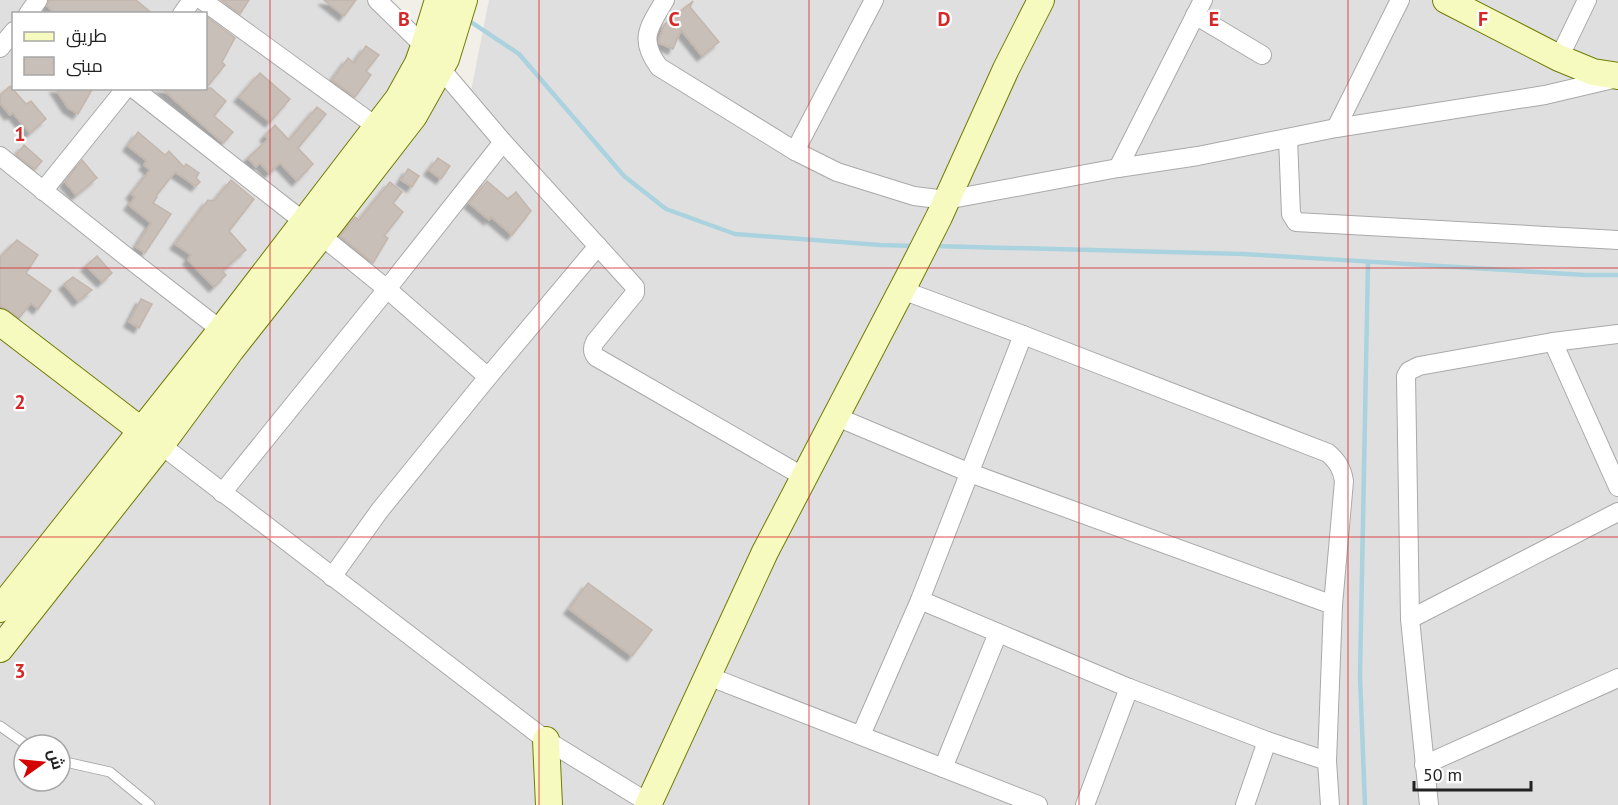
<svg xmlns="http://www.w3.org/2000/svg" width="1618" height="805" font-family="'PT Sans',Cairo,sans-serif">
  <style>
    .residential { fill: #e0dfdf; fill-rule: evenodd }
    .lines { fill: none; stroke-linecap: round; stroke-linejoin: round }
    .stream { stroke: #aad3df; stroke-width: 4.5 }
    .building { fill: #c7bfb8; stroke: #c4b6ab; stroke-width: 1.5; filter: url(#shadow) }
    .lane-casing { stroke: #a9a9a9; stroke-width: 11 }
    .street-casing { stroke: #a9a9a9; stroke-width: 20 }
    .secondary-casing { stroke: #707d05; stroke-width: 28 }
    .lane { stroke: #fff; stroke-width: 9 }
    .street { stroke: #fff; stroke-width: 18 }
    .secondary { stroke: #f7fabf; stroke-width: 26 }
    .grid { fill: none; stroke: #d62828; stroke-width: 1.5; stroke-opacity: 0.55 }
    .grid-label { font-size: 20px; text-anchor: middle; font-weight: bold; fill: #d62828; stroke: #fff; stroke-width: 4.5; stroke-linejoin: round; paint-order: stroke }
  </style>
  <defs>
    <filter id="shadow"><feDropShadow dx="-5" dy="5" stdDeviation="1.5" flood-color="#0004"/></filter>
  </defs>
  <rect width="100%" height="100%" fill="#f2efe9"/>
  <!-- residential -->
  <path class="residential" d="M0 0H385L470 96 489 0H1618V805H0ZM14 14H206V88H14ZM24 745H60V781H24Z"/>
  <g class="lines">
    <!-- stream -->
    <g class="stream">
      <polyline points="468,20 519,54 624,176 666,209 735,234 880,245 914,246"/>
      <polyline points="934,246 1244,254 1585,275 1618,275"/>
      <polyline points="1365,805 1360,676 1368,262"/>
    </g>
  </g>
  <!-- building -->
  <g class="building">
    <polygon points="49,0 136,0 153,14 56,14 47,6"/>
    <polygon points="221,0 249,0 240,14"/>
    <polygon points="324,0 356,0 344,16"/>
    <polygon points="693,1 690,7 719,42 702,56 681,30 673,49 659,43 659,40 664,25"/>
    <polygon points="206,16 235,38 222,62 225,65 206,88"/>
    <polygon points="366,46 379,55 366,71 371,75 355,97 332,80 348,58 354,63"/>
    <polygon points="260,73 290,99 270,122 239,97"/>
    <polygon points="10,86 26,104 31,101 46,119 30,133 13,113 10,115 0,103 0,95"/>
    <polygon points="55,88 93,88 78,114 68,108"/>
    <polygon points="161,88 211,88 226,101 214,116 233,132 223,143"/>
    <polygon points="317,107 326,114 298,148 313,164 297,181 280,163 269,173 260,163 256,167 248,158 268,139 265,136 275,125 289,140"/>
    <polygon points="138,132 165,155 169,151 184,167 186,164 199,173 196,178 200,182 196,186 175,172 156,196 157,197 153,203 171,214 145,253 136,247 151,223 129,205 135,197 131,194 150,170 144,165 147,161 128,146"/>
    <polygon points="24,145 42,161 35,169 16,155"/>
    <polygon points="438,158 450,166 441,179 429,170"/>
    <polygon points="82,160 97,178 76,195 65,182"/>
    <polygon points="408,169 419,176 412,187 401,180"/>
    <polygon points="231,180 254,199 229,231 246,250 222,271 226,275 214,287 188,260 191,255 175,244 208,200 214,201"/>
    <polygon points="487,181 508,199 516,192 531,211 512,235 491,217 489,220 469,203"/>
    <polygon points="390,182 402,192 393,203 403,212 384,236 388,238 373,263 340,236 355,217 359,220"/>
    <polygon points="17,240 38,255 26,273 51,291 38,309 31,303 19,318 0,305 0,257"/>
    <polygon points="97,256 112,273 102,282 86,266"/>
    <polygon points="73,277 92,290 78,301 64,284"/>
    <polygon points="141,299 152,304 139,328 129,322"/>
    <polygon points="588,583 652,630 632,656 569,609"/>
  </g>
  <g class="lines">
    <defs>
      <g id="lane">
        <polyline points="0,726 27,745"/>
        <polyline points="60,759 70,763 110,772 150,805"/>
      </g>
      <g id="street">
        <polyline points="202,0 377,127"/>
        <polyline points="377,0 424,46"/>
        <path d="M665 0C649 27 638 39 659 67L795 151 837 172 914 196 946 200 1118 168 1198 156 1336 128 1545 95 1613 79"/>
        <polyline points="28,14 38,0"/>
        <polyline points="182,14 192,0"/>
        <polyline points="1195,15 1262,55"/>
        <polyline points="0,48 14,31"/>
        <polyline points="1559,58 1587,0"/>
        <path d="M441 69 503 142 635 287V293L595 342C592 348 592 352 596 357L804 477"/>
        <polyline points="133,88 303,221 387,289 488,377"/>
        <polyline points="1336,128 1400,0"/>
        <polyline points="1288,138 1291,214 1296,222 1618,240"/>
        <polyline points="795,151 874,0"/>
        <polyline points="0,156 123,254 221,330"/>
        <polyline points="1118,168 1203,0"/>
        <polyline points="43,191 126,88"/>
        <path d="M902 290 1023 335 1328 453C1337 461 1342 468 1344 481L1333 605 1327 761 1330 805"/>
        <polyline points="1553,342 1618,487"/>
        <polyline points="837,417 970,473 1333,605"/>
        <polyline points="161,445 546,740 652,805"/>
        <polyline points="222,493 387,289 503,142"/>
        <polyline points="332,577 380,510 488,377 598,246"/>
        <polyline points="920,600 1129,688 1267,741 1327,761"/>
        <polyline points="1410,619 1406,376 1409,371 1419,366 1553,342 1618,334"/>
        <polyline points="708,676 1038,805"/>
        <polyline points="861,735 920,600 1023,335"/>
        <polyline points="1424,765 1618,678"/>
        <polyline points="943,768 998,633"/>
        <polyline points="1085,805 1129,688"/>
        <polyline points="1245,805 1267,741"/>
        <polyline points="1429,805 1410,619 1618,512"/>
      </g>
      <g id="secondary">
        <polyline points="1446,0 1559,58 1593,72 1618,76"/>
        <polyline points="0,322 155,441"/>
        <polyline points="0,609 221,330 398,99 418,63 424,46 438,0"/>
        <polyline points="0,649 161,445 231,350 321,236 414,116 446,59 464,0"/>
        <polyline points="546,740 549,805"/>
        <polyline points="648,805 765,552 908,278 939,217 1006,69 1041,0"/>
      </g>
    </defs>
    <!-- lane casing -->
    <use href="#lane" class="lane-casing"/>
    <!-- street casing -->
    <use href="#street" class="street-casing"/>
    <!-- secondary casing -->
    <use href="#secondary" class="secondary-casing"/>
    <!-- lane -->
    <use href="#lane" class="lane"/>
    <!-- street -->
    <use href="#street" class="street"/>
    <!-- secondary -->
    <use href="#secondary" class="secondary"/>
  </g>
  <!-- grid -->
  <path class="grid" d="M270 0V805M539 0V805M809 0V805M1079 0V805M1348 0V805M0 268H1618M0 537H1618"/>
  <g class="grid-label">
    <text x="404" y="26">B</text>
    <text x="674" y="26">C</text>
    <text x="944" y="26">D</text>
    <text x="1214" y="26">E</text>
    <text x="1483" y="26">F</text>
    <text x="20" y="141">1</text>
    <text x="20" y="409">2</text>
    <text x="20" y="678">3</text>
  </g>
  <!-- legend -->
  <rect x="12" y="12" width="195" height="78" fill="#ffffff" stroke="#a7a7a7" stroke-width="1.5"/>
  <rect x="24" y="32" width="30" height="9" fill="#f7fabf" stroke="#a7a7a7" stroke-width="1.5"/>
  <text x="66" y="42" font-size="18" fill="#222222">طريق</text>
  <rect x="24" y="57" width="30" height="18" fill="#c7bfb8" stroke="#a7a7a7" stroke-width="1.5"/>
  <text x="66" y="72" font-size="18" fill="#222222">مبنى</text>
  <!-- north arrow -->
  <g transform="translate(42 763) rotate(75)"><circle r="28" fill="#ffffff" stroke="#a7a7a7" stroke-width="1.5"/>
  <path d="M0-4.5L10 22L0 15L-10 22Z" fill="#d40000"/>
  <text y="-9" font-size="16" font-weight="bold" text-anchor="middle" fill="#222222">ش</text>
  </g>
  <!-- scale -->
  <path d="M1414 781v9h117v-9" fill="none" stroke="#222222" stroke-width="3"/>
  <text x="1423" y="781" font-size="18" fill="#222222" stroke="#ffffff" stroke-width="4.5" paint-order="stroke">50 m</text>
</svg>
